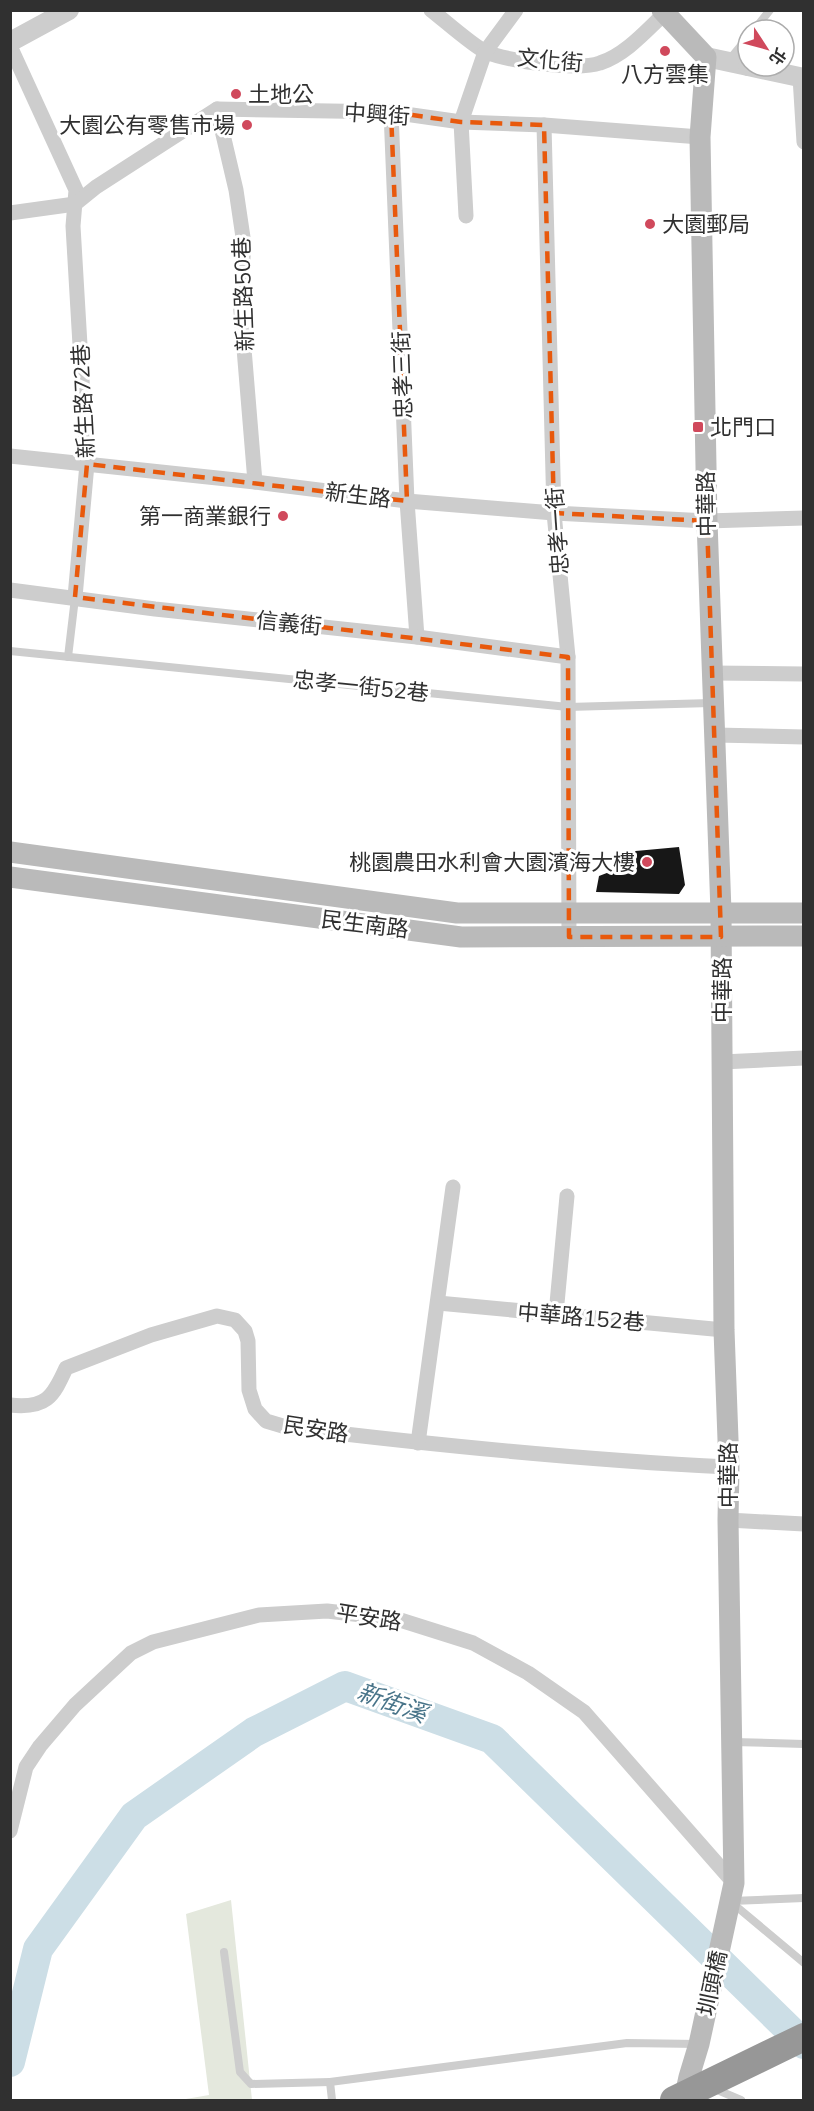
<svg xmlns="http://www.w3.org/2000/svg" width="814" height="2111" font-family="Mulish,'Noto Sans TC',sans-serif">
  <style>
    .green { fill: #e4e8dd }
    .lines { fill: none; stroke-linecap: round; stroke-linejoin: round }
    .river { stroke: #ccdee6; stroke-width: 30 }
    .building { fill: #171717 }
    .service { stroke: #cdcdcd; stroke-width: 8 }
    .minor { stroke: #cdcdcd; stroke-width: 15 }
    .tertiary { stroke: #cdcdcd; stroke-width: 20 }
    .secondary { stroke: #bababa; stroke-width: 21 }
    .motorway-bridge { stroke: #979797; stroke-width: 28 }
    .marked { fill: none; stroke: #e8590c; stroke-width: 4.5; stroke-dasharray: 12 8; stroke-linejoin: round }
    .poi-dot { fill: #d0495c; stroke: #fff; stroke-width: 2 }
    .labels { text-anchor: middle; stroke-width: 6; stroke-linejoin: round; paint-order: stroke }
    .street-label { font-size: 22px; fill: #303030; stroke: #fff }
    .poi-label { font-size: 22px; fill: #303030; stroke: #fff; text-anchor: start }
    .water-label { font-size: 24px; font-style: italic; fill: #487489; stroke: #fff }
  </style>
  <rect width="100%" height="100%" fill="#fff"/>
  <!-- green -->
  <polygon class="green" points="231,1900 252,2100 180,2100 209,2095 186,1914"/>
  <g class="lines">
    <!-- river -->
    <polyline class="river" points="10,2062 38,1949 134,1816 254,1732 345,1686 492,1739 804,2044"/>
  </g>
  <!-- building -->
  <polygon class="building" points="679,847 685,885 679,894 596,892 599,876 612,871 614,853"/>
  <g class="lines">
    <!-- service -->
    <g class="service">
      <polyline points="754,30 770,10"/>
      <polyline points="729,60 748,37"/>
      <polyline points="10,651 568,707 711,703"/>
      <polyline points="68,657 75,598"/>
      <polyline points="733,1742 804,1744"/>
      <polyline points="731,1901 804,1898"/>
      <polyline points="731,1902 804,1963"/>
      <polyline points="224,1952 240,2072 251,2084 330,2082"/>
      <polyline points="715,2089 741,2100"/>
      <polyline points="332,2100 330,2082 627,2043 698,2044"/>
    </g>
    <!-- minor -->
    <g class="minor">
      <path d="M431 10C444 20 473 46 486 52 509 61 577 71 600 63 625 55 646 31 665 13"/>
      <polyline points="10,46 76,190 73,226 87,464 75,597"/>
      <polyline points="800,77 804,142"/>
      <polyline points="217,109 236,190 244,244 240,300 255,482"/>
      <polyline points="391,112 407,501 417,637"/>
      <polyline points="544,125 554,513 568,657 569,937"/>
      <polyline points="10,213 75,204 96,187 217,109 391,112 461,122 544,125 700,137"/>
      <polyline points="466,216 461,122 485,52 516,10"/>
      <polyline points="10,456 255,482 407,501 554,513 707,521 804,518"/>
      <polyline points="10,590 155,609 417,637 568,657"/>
      <polyline points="711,673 804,674"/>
      <polyline points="714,735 804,737"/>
      <polyline points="722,1062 804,1058"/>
      <polyline points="438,1303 724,1330"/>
      <polyline points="556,1314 567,1196"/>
      <path d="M10 1405C46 1409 53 1397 66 1368L151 1335 217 1316 235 1320 245 1331 248 1341 249 1390 255 1409 266 1421 286 1427C433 1445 581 1460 729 1467"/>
      <polyline points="418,1443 453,1187"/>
      <polyline points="728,1520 804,1524"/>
      <polyline points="10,1831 26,1767 40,1746 75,1705 131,1653 153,1642 259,1615 327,1611 397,1619 473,1643 528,1673 584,1712 734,1883"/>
    </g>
    <!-- tertiary -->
    <g class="tertiary">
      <polyline points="10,42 69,10"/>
      <polyline points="706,57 748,66"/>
      <polyline points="748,66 804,78"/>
    </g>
    <!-- secondary -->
    <g class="secondary">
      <polyline points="662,10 706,57 700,137 707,521 721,912 724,1330 729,1467 728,1520 734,1883 699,2044 689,2077 684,2100"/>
      <polyline points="10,852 457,913 804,913"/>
      <polyline points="10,877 461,937 804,936"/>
    </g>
    <!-- motorway-bridge -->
    <polyline class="motorway-bridge" points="674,2100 804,2037"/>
  </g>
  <!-- marked area -->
  <path class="marked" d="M391 112 461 122 544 125 554 513 707 521 721 937H569L568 657 75 597 87 464 407 501Z"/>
  <!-- markers -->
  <g class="poi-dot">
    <circle cx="665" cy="51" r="6"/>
    <circle cx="236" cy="94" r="6"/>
    <circle cx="247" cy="125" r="6"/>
    <circle cx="650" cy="224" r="6"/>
    <rect x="692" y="421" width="12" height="12" rx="3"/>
    <circle cx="283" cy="516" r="6"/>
    <circle cx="647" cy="862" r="6"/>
  </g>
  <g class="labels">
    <!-- street labels -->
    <g class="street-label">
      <text transform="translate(550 60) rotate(5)" y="8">文化街</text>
      <text transform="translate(377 114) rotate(4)" y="8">中興街</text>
      <text transform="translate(243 294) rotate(-92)" y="8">新生路50巷</text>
      <text transform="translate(402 375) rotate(-92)" y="8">忠孝三街</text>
      <text transform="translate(83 401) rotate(-93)" y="8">新生路72巷</text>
      <text transform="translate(358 495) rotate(7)" y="8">新生路</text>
      <text transform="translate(706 504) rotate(-91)" y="8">中華路</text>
      <text transform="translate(557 531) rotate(-94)" y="8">忠孝一街</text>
      <text transform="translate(289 623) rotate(6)" y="8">信義街</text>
      <text transform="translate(361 686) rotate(6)" y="8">忠孝一街52巷</text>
      <text transform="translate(365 924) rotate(7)" y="8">民生南路</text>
      <text transform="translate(722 990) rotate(-90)" y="8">中華路</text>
      <text transform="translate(581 1317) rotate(5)" y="8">中華路152巷</text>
      <text transform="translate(316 1429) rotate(9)" y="8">民安路</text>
      <text transform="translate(728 1475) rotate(-90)" y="8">中華路</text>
      <text transform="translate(369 1617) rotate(9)" y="8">平安路</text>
      <text transform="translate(712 1983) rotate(-78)" y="8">圳頭橋</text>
    </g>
    <!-- poi labels -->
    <g class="poi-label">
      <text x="665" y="82" text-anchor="middle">八方雲集</text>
      <text x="248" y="102">土地公</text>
      <text x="235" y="133" text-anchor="end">大園公有零售市場</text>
      <text x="662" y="232">大園郵局</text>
      <text x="710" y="435">北門口</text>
      <text x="271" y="524" text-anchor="end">第一商業銀行</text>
      <text x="635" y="870" text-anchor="end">桃園農田水利會大園濱海大樓</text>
    </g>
    <!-- water labels -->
    <g class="water-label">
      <text transform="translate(392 1703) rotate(20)" y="8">新街溪</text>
    </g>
  </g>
  <!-- border -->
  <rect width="814" height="2111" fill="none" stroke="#303030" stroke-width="24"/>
  <!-- north arrow -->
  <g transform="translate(766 48) rotate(126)"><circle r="28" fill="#ffffff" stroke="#acacac" stroke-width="1.5"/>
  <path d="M0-4.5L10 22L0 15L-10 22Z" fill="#d0495c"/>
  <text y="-9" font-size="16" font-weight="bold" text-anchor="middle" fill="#303030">北</text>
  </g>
</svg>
